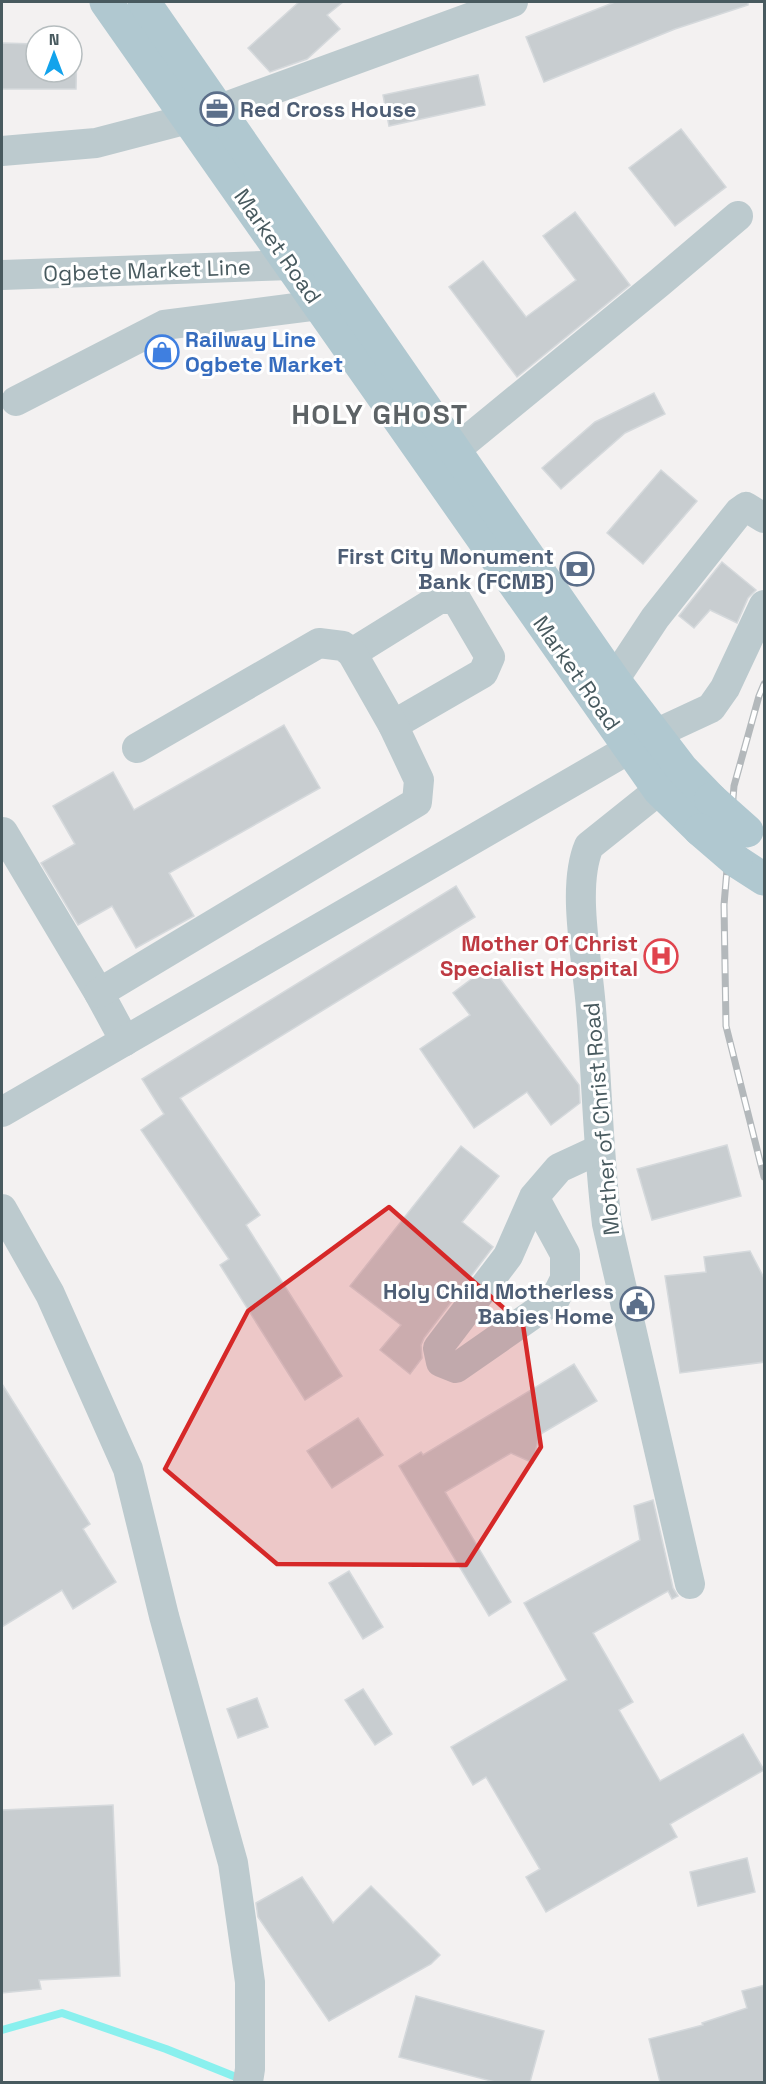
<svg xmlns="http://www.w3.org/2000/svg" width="766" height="2084" font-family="'Space Grotesk',sans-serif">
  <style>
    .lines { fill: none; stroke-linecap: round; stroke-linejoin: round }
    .stream { stroke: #8af0ee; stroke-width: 8 }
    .building { fill: #c8cdd0; stroke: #d5d9dc; stroke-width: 1.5 }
    .minor { stroke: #bccace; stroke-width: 30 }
    .major { stroke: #b0c8d0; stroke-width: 33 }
    .rail-casing { stroke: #b3b8bb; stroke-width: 7 }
    .rail { stroke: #fff; stroke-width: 4.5; stroke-dasharray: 14; stroke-linecap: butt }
    .major-bridge { stroke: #b0c8d0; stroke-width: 33 }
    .marked { fill: #d62828; fill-opacity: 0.2; stroke: #d62828; stroke-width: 4.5; stroke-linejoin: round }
    .labels { text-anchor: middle; stroke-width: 6; stroke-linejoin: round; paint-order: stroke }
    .service-label { font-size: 22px; font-weight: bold; fill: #4e5e75; stroke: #fff; text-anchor: end }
    .street-label { font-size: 22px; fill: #485a5f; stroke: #fff }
    .shop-label { font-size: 22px; font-weight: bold; fill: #366cbe; stroke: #fff; text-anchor: start }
    .health-label { font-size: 22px; font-weight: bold; fill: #be3a42; stroke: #fff; text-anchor: end }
    .district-label { font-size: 28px; font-weight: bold; letter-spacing: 1.5px; fill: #5d6366; stroke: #fff }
  </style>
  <rect width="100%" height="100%" fill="#f3f1f1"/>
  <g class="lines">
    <!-- stream -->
    <polyline class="stream" points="2,2030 62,2013 166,2049 241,2079"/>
  </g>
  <!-- building -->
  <g class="building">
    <polygon points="299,2 343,2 327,15 340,29 307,59 270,72 248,48"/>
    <polygon points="615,2 748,2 748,5 675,29 544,82 526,37"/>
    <polygon points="2,43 36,44 36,72 72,72 72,44 77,44 76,89 2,89"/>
    <polygon points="478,75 485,105 389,126 383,95"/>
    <polygon points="681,129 726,187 675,226 629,168"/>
    <polygon points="575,212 630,285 517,377 449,287 483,261 526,317 576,280 543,236"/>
    <polygon points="654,393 665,414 625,433 561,489 542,468 595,422"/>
    <polygon points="661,470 697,501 643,564 607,533"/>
    <polygon points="722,562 756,590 748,598 737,623 710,610 694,628 679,616"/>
    <polygon points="284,725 320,788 169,873 194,916 136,948 112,906 78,925 41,863 75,844 53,806 113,772 134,810"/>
    <polygon points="456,886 475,917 180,1098 260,1215 246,1225 342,1376 305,1400 220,1265 229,1259 141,1130 164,1114 142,1079"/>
    <polygon points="490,965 579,1085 580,1103 551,1125 527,1092 474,1128 420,1049 470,1015 453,993"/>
    <polygon points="727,1145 741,1196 652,1220 637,1169"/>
    <polygon points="461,1146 499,1176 462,1222 493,1247 424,1338 421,1345 422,1358 410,1374 380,1350 401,1325 350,1286"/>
    <polygon points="750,1251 765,1280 765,1362 680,1373 665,1276 706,1272 704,1257"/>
    <polygon points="574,1364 597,1401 539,1435 533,1463 511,1453 445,1492 511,1602 489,1616 399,1466 421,1452 423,1455"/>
    <polygon points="2,1384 90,1524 83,1529 116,1582 73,1609 62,1590 2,1627"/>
    <polygon points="358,1418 383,1455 332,1488 307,1451"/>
    <polygon points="653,1500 673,1588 678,1596 672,1599 668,1591 593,1633 633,1702 619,1710 660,1781 743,1734 764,1770 670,1824 677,1837 546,1912 526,1877 540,1869 486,1777 473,1785 451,1747 567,1680 524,1603 640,1540 634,1506"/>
    <polygon points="349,1571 383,1627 363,1639 329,1583"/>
    <polygon points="363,1689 392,1734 375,1745 345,1700"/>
    <polygon points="257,1698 268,1727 238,1738 227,1709"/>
    <polygon points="113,1805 120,1976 39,1980 41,1989 2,1993 2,1810"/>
    <polygon points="747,1858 755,1892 698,1906 690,1872"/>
    <polygon points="302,1877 333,1923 371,1886 440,1955 431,1964 329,2021 258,1917 256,1903"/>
    <polygon points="765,1985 765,2082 660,2082 649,2039 703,2025 702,2023 747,2008 742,1991"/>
    <polygon points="416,1996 544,2031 530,2082 495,2082 399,2057"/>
  </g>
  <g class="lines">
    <!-- minor -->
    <g class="minor">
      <polyline points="217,110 513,2"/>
      <polyline points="2,151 96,143 188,119"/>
      <polyline points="2,275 292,265"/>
      <polyline points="16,401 164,325 319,305"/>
      <polyline points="455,450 659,283 738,216"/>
      <polyline points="352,653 439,599 456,599 490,657 483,673 393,725"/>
      <polyline points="614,680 655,618 739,512 746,507 764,518"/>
      <path d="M659 790 589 846C571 888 588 962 591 1009 597 1080 598 1153 607 1224L690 1584"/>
      <polyline points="3,832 99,993 125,1041"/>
      <polyline points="99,993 417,802 419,780 393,725 352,653 343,646 319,643 137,748"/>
      <polyline points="2,1112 655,734 711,708 725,688 764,605"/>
      <polyline points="534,1197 565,1254 565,1279 555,1299 456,1368 441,1362 438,1348 508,1256 534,1197 559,1168 600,1149"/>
      <polyline points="2,1209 50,1294 128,1469 164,1616 233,1863 250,1982 250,2069 248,2082"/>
    </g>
    <!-- major -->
    <g class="major">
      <polyline points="106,2 659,790 700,830"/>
      <polyline points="144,2 614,680 682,769 711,799"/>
      <polyline points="736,861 764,879"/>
    </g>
    <defs>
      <polyline id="rail" points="764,684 759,696 734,786 724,905 726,1026 764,1177"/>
    </defs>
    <!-- rail casing -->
    <use href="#rail" class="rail-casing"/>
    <!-- rail -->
    <use href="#rail" class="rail"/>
    <!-- major-bridge -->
    <g class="major-bridge">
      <polyline points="711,799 747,831"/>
      <polyline points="700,830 736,861"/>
    </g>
  </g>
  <!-- marked area -->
  <path class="marked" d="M389 1207 523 1325 541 1447 466 1565 277 1564 165 1469 248 1311Z"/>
  <!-- icons -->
  <defs>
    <symbol id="office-ring" viewBox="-11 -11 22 22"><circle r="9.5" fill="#fff" stroke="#5c6f8a" stroke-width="1.5"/><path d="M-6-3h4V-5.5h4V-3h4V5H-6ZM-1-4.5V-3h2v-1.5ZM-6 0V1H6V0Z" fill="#5c6f8a"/></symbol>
    <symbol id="shop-ring" viewBox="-11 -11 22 22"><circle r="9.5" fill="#fff" stroke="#3f7fe0" stroke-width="1.5"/><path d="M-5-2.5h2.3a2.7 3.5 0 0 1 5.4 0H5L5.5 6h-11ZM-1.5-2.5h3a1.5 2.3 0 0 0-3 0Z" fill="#3f7fe0"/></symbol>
    <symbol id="bank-ring" viewBox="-11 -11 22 22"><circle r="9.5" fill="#fff" stroke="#5c6f8a" stroke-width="1.5"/><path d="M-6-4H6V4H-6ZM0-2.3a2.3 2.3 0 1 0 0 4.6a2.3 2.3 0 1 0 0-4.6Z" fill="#5c6f8a"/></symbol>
    <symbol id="hospital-ring" viewBox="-11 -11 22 22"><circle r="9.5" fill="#fff" stroke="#e0444e" stroke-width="1.5"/><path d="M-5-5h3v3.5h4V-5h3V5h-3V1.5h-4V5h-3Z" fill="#e0444e"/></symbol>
    <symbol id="civic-ring" viewBox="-11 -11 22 22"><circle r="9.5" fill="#fff" stroke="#5c6f8a" stroke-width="1.5"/><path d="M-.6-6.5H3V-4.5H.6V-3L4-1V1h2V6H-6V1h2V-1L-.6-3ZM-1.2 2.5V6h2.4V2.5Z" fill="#5c6f8a"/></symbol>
  </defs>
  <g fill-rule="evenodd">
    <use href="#office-ring" x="198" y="90" width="38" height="38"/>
    <use href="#shop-ring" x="143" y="333" width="38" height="38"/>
    <use href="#bank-ring" x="558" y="550" width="38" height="38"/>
    <use href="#hospital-ring" x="642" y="937" width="38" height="38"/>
    <use href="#civic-ring" x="618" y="1285" width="38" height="38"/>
  </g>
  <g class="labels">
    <!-- service labels -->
    <g class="service-label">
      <text x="240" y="117" text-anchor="start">Red Cross House</text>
      <text x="554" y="564">First City Monument<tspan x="554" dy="25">Bank (FCMB)</tspan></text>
      <text x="614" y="1299">Holy Child Motherless<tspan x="614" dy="25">Babies Home</tspan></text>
    </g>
    <!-- street labels -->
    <g class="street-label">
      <text transform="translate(278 246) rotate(55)" y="8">Market Road</text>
      <text transform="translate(147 270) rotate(-2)" y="8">Ogbete Market Line</text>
      <text transform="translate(577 673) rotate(55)" y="8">Market Road</text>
      <text transform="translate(601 1119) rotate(-95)" y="8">Mother of Christ Road</text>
    </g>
    <!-- shop labels -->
    <g class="shop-label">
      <text x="185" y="347">Railway Line<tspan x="185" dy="25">Ogbete Market</tspan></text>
    </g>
    <!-- health labels -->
    <g class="health-label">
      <text x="638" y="951">Mother Of Christ<tspan x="638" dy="25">Specialist Hospital</tspan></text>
    </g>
    <!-- district labels -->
    <g class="district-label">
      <text x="380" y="424">HOLY GHOST</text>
    </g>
  </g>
  <!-- border -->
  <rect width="766" height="2084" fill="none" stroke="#485a5f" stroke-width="6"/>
  <!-- north arrow -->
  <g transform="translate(54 54)"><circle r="28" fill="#ffffff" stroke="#b6bdbf" stroke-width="1.5"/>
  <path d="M0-4.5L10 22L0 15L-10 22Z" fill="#12a3ec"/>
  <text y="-9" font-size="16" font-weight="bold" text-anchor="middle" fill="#485a5f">N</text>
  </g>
</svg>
